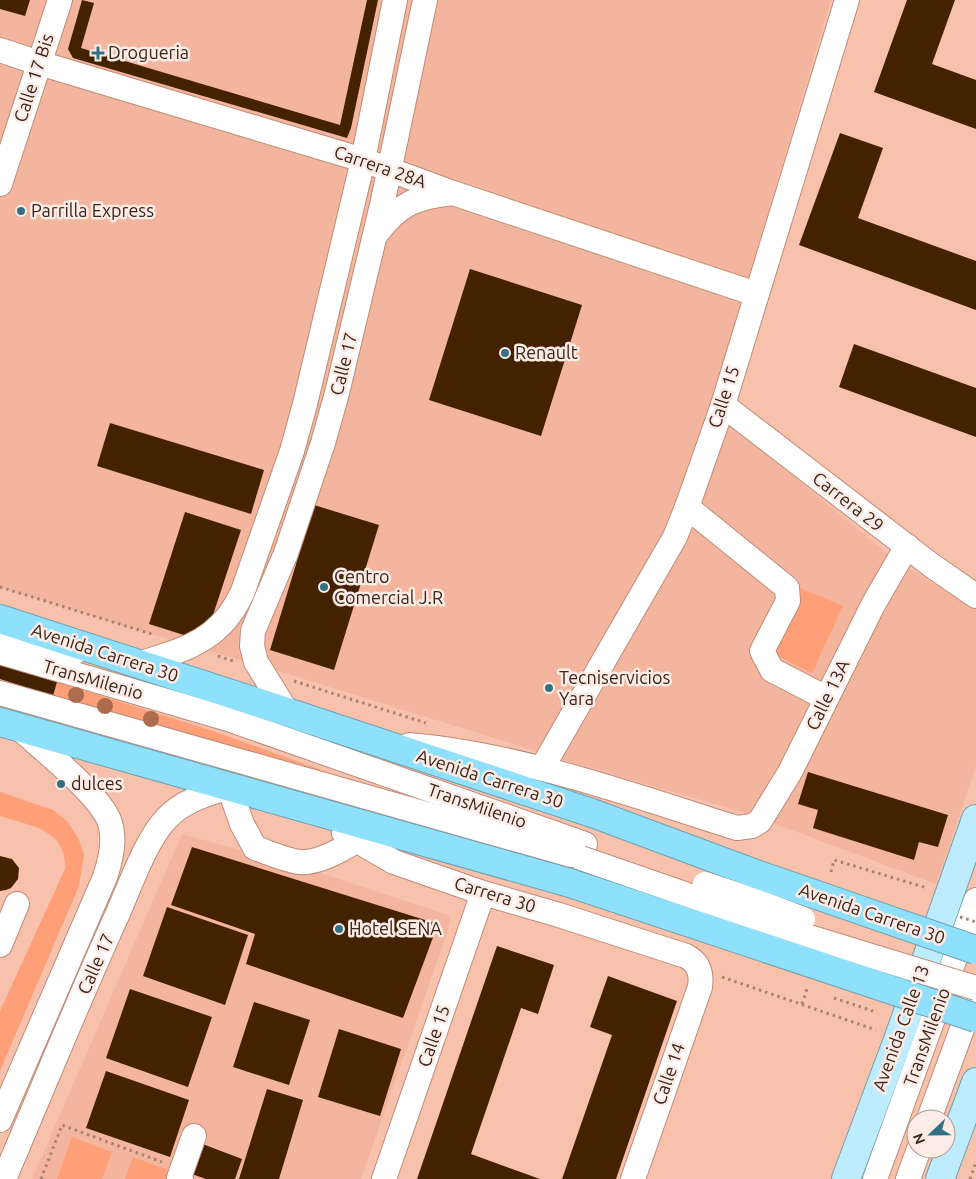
<svg xmlns="http://www.w3.org/2000/svg" width="976" height="1179" font-family="Ubuntu,sans-serif">
  <style>
    .built { fill: #f3b59d }
    .green { fill: #fe9f78 }
    .building { fill: #420 }
    .lines { fill: none; stroke-linecap: round; stroke-linejoin: round }
    .minor-casing { stroke: #bf8b77; stroke-width: 26 }
    .major-casing { stroke: #719fae; stroke-width: 30 }
    .highway-casing { stroke: #719fae; stroke-width: 30 }
    .path { stroke: #a98171; stroke-width: 3; stroke-dasharray: 2.5 4; stroke-linecap: butt }
    .minor { stroke: #fff; stroke-width: 24 }
    .major { stroke: #bcecfd; stroke-width: 28 }
    .highway { stroke: #8fe0fc; stroke-width: 28 }
    .minor-bridge-casing { stroke: #bf8b77; stroke-width: 26; stroke-linecap: butt }
    .highway-bridge-casing { stroke: #719fae; stroke-width: 30; stroke-linecap: butt }
    .path-bridge { stroke: #a98171; stroke-width: 3; stroke-dasharray: 2.5 4; stroke-linecap: butt }
    .minor-bridge { stroke: #fff; stroke-width: 24 }
    .highway-bridge { stroke: #8fe0fc; stroke-width: 28 }
    .tree { fill: #ae6c4e }
    .poi-dot { fill: #317085; stroke: #fdece5; stroke-width: 2 }
    .labels { text-anchor: middle; stroke-width: 5; stroke-linejoin: round; paint-order: stroke }
    .poi-label { font-size: 18px; fill: #3a251d; stroke: #fdece5; text-anchor: start }
    .street-label { font-size: 18px; fill: #3a251d; stroke: #fdece5 }
  </style>
  <rect width="100%" height="100%" fill="#f8c1ac"/>
  <!-- built -->
  <g class="built">
    <polygon points="0,0 831,0 710,408 893,558 976,610 976,765 936,884 746,813 590,768 275,670 117,624 0,587"/>
    <polygon points="182,834 305,868 448,915 450,920 446,936 361,1179 32,1179"/>
  </g>
  <!-- green -->
  <g class="green">
    <polygon points="798,587 843,606 812,673 768,651"/>
    <polygon points="57,682 213,731 332,774 53,696"/>
    <path d="M0 792 53 810 68 822 79 840 84 854 79 886 0 1071V1011L65 869C67 829 30 826 0 816Z"/>
    <polygon points="72,1137 112,1152 102,1179 57,1179"/>
    <polygon points="133,1157 173,1172 171,1179 125,1179"/>
  </g>
  <!-- building -->
  <g class="building">
    <polygon points="0,0 30,0 25,16 0,9"/>
    <polygon points="82,0 94,3 81,48 340,125 367,0 378,0 351,128 347,138 73,58 68,49"/>
    <polygon points="907,0 955,0 932,64 976,80 976,129 874,92"/>
    <polygon points="840,133 883,148 858,218 976,261 976,310 799,245"/>
    <polygon points="470,269 582,305 541,436 429,400"/>
    <polygon points="854,344 976,388 976,437 839,387"/>
    <polygon points="110,423 264,470 251,514 97,466"/>
    <polygon points="314,505 379,525 334,670 270,650"/>
    <polygon points="185,512 241,530 212,618 187,636 149,624"/>
    <polygon points="0,664 57,682 53,696 0,679"/>
    <polygon points="808,772 948,815 938,847 919,842 914,860 813,828 818,810 798,804"/>
    <polygon points="192,847 438,924 403,1018 246,964 255,934 171,905"/>
    <polygon points="0,856 12,859 19,868 18,879 11,888 6,890 0,891"/>
    <polygon points="167,907 248,935 225,1005 143,976"/>
    <polygon points="497,946 554,965 538,1014 521,1008 471,1154 540,1179 417,1179"/>
    <polygon points="608,976 677,1001 616,1179 562,1179 612,1035 590,1027"/>
    <polygon points="130,989 212,1017 188,1087 106,1058"/>
    <polygon points="254,1002 310,1020 289,1085 233,1067"/>
    <polygon points="339,1029 401,1049 380,1116 318,1097"/>
    <polygon points="106,1071 189,1100 170,1157 86,1128"/>
    <polygon points="267,1089 303,1100 279,1179 239,1179"/>
    <polygon points="200,1143 242,1159 235,1179 206,1179 189,1173"/>
  </g>
  <g class="lines">
    <defs>
      <g id="minor">
        <polyline points="0,50 39,63 363,160 453,193 756,294"/>
        <polyline points="0,184 60,0"/>
        <path d="M377 233C399 204 416 197 452 193"/>
        <polyline points="723,405 931,565 976,596"/>
        <polyline points="687,507 787,588 788,601 762,651 772,670 826,698"/>
        <polyline points="0,640 74,653"/>
        <polyline points="3,653 228,719 585,844"/>
        <path d="M130 662C142 664 152 660 163 656 201 645 227 628 243 591L292 451 305 404 363 160 395 0"/>
        <polyline points="0,693 571,855"/>
        <polyline points="287,712 256,662 252,646 253,631 286,553 323,443 337,393 382,205 425,0"/>
        <path d="M409 745C522 755 629 794 737 828L752 826 760 821 790 772 874 603 907 546"/>
        <polyline points="542,768 675,537 687,507 723,405 847,0"/>
        <path d="M344 833 394 862 483 893 559 915 686 956C699 963 702 973 700 987L633 1179"/>
        <polyline points="0,945 17,904"/>
        <polyline points="929,1119 976,991"/>
        <path d="M0 1120 105 877C111 859 116 838 109 820 97 792 42 749 18 727"/>
        <path d="M4 1179C42 1090 78 1001 118 913 130 886 146 840 166 819 182 801 207 794 229 787L242 824 255 848C267 852 288 861 300 862 322 864 358 841 374 828"/>
        <polyline points="181,1179 179,1178 194,1136"/>
        <polyline points="384,1179 483,893"/>
        <polyline points="875,1179 976,900"/>
        <polyline points="908,1179 919,1149"/>
      </g>
      <g id="major">
        <polyline points="846,1179 899,1037 976,819"/>
        <polyline points="940,1179 976,1082"/>
      </g>
      <g id="highway">
        <polyline points="0,619 287,712 592,813"/>
        <polyline points="0,722 570,883"/>
      </g>
    </defs>
    <!-- minor casing -->
    <use href="#minor" class="minor-casing"/>
    <!-- major casing -->
    <use href="#major" class="major-casing"/>
    <!-- highway casing -->
    <use href="#highway" class="highway-casing"/>
    <!-- path -->
    <g class="path">
      <polyline points="0,587 155,635"/>
      <polyline points="218,656 233,661"/>
      <polyline points="294,681 426,723"/>
      <polyline points="831,872 834,860 927,888"/>
      <polyline points="722,977 876,1030"/>
      <polyline points="802,1004 807,989"/>
      <polyline points="41,1179 62,1125 162,1162"/>
      <polyline points="970,1179 976,1162"/>
    </g>
    <!-- minor -->
    <use href="#minor" class="minor"/>
    <!-- major -->
    <use href="#major" class="major"/>
    <!-- highway -->
    <use href="#highway" class="highway"/>
    <defs>
      <g id="minor-bridge">
        <polyline points="581,858 809,937 976,988"/>
        <polyline points="705,884 759,902 803,919"/>
      </g>
      <g id="highway-bridge">
        <polyline points="592,813 756,874 976,950"/>
        <polyline points="570,883 976,1018"/>
      </g>
    </defs>
    <!-- minor-bridge casing -->
    <use href="#minor-bridge" class="minor-bridge-casing"/>
    <!-- highway-bridge casing -->
    <use href="#highway-bridge" class="highway-bridge-casing"/>
    <!-- path-bridge -->
    <g class="path-bridge">
      <polyline points="960,917 976,922"/>
      <polyline points="834,998 873,1011"/>
    </g>
    <!-- minor-bridge -->
    <use href="#minor-bridge" class="minor-bridge"/>
    <!-- highway-bridge -->
    <use href="#highway-bridge" class="highway-bridge"/>
  </g>
  <!-- trees -->
  <g class="tree">
    <circle cx="76" cy="695" r="8"/>
    <circle cx="105" cy="706" r="8"/>
    <circle cx="151" cy="719" r="8"/>
  </g>
  <!-- markers -->
  <g class="poi-dot">
    <path d="M95.5 45.5h5v5h5v5h-5v5h-5v-5h-5v-5h5z"/>
    <circle cx="21" cy="211" r="5"/>
    <circle cx="505" cy="353" r="5"/>
    <circle cx="324" cy="587" r="5"/>
    <circle cx="549" cy="688" r="5"/>
    <circle cx="61" cy="784" r="5"/>
    <circle cx="339" cy="929" r="5"/>
  </g>
  <g class="labels">
    <!-- poi labels -->
    <g class="poi-label">
      <text x="108" y="59">Drogueria</text>
      <text x="31" y="217">Parrilla Express</text>
      <text x="515" y="359">Renault</text>
      <text x="334" y="583">Centro<tspan x="334" dy="21">Comercial J.R</tspan></text>
      <text x="559" y="684">Tecniservicios<tspan x="559" dy="21">Yara</tspan></text>
      <text x="71" y="790">dulces</text>
      <text x="349" y="935">Hotel SENA</text>
    </g>
    <!-- street labels -->
    <g class="street-label">
      <text transform="translate(34 78) rotate(-72)" y="6">Calle 17 Bis</text>
      <text transform="translate(380 167) rotate(19)" y="6">Carrera 28A</text>
      <text transform="translate(344 364) rotate(-76)" y="6">Calle 17</text>
      <text transform="translate(724 397) rotate(-72)" y="6">Calle 15</text>
      <text transform="translate(848 502) rotate(38)" y="6">Carrera 29</text>
      <text transform="translate(105 653) rotate(18)" y="6">Avenida Carrera 30</text>
      <text transform="translate(93 680) rotate(16)" y="6">TransMilenio</text>
      <text transform="translate(828 695) rotate(-64)" y="6">Calle 13A</text>
      <text transform="translate(490 779) rotate(18)" y="6">Avenida Carrera 30</text>
      <text transform="translate(477 806) rotate(19)" y="6">TransMilenio</text>
      <text transform="translate(495 895) rotate(17)" y="6">Carrera 30</text>
      <text transform="translate(872 914) rotate(19)" y="6">Avenida Carrera 30</text>
      <text transform="translate(96 964) rotate(-66)" y="6">Calle 17</text>
      <text transform="translate(901 1028) rotate(-70)" y="6">Avenida Calle 13</text>
      <text transform="translate(434 1036) rotate(-71)" y="6">Calle 15</text>
      <text transform="translate(927 1037) rotate(-70)" y="6">TransMilenio</text>
      <text transform="translate(669 1074) rotate(-71)" y="6">Calle 14</text>
    </g>
  </g>
  <!-- north arrow -->
  <g transform="translate(931 1134) rotate(248)"><circle r="24" fill="#fdece5" stroke="#af9c95"/>
  <path d="M0-4L9 19L0 12L-9 19Z" fill="#317085"/>
  <text y="-8" font-size="14" font-weight="bold" text-anchor="middle" fill="#3a251d">N</text>
  </g>
</svg>
